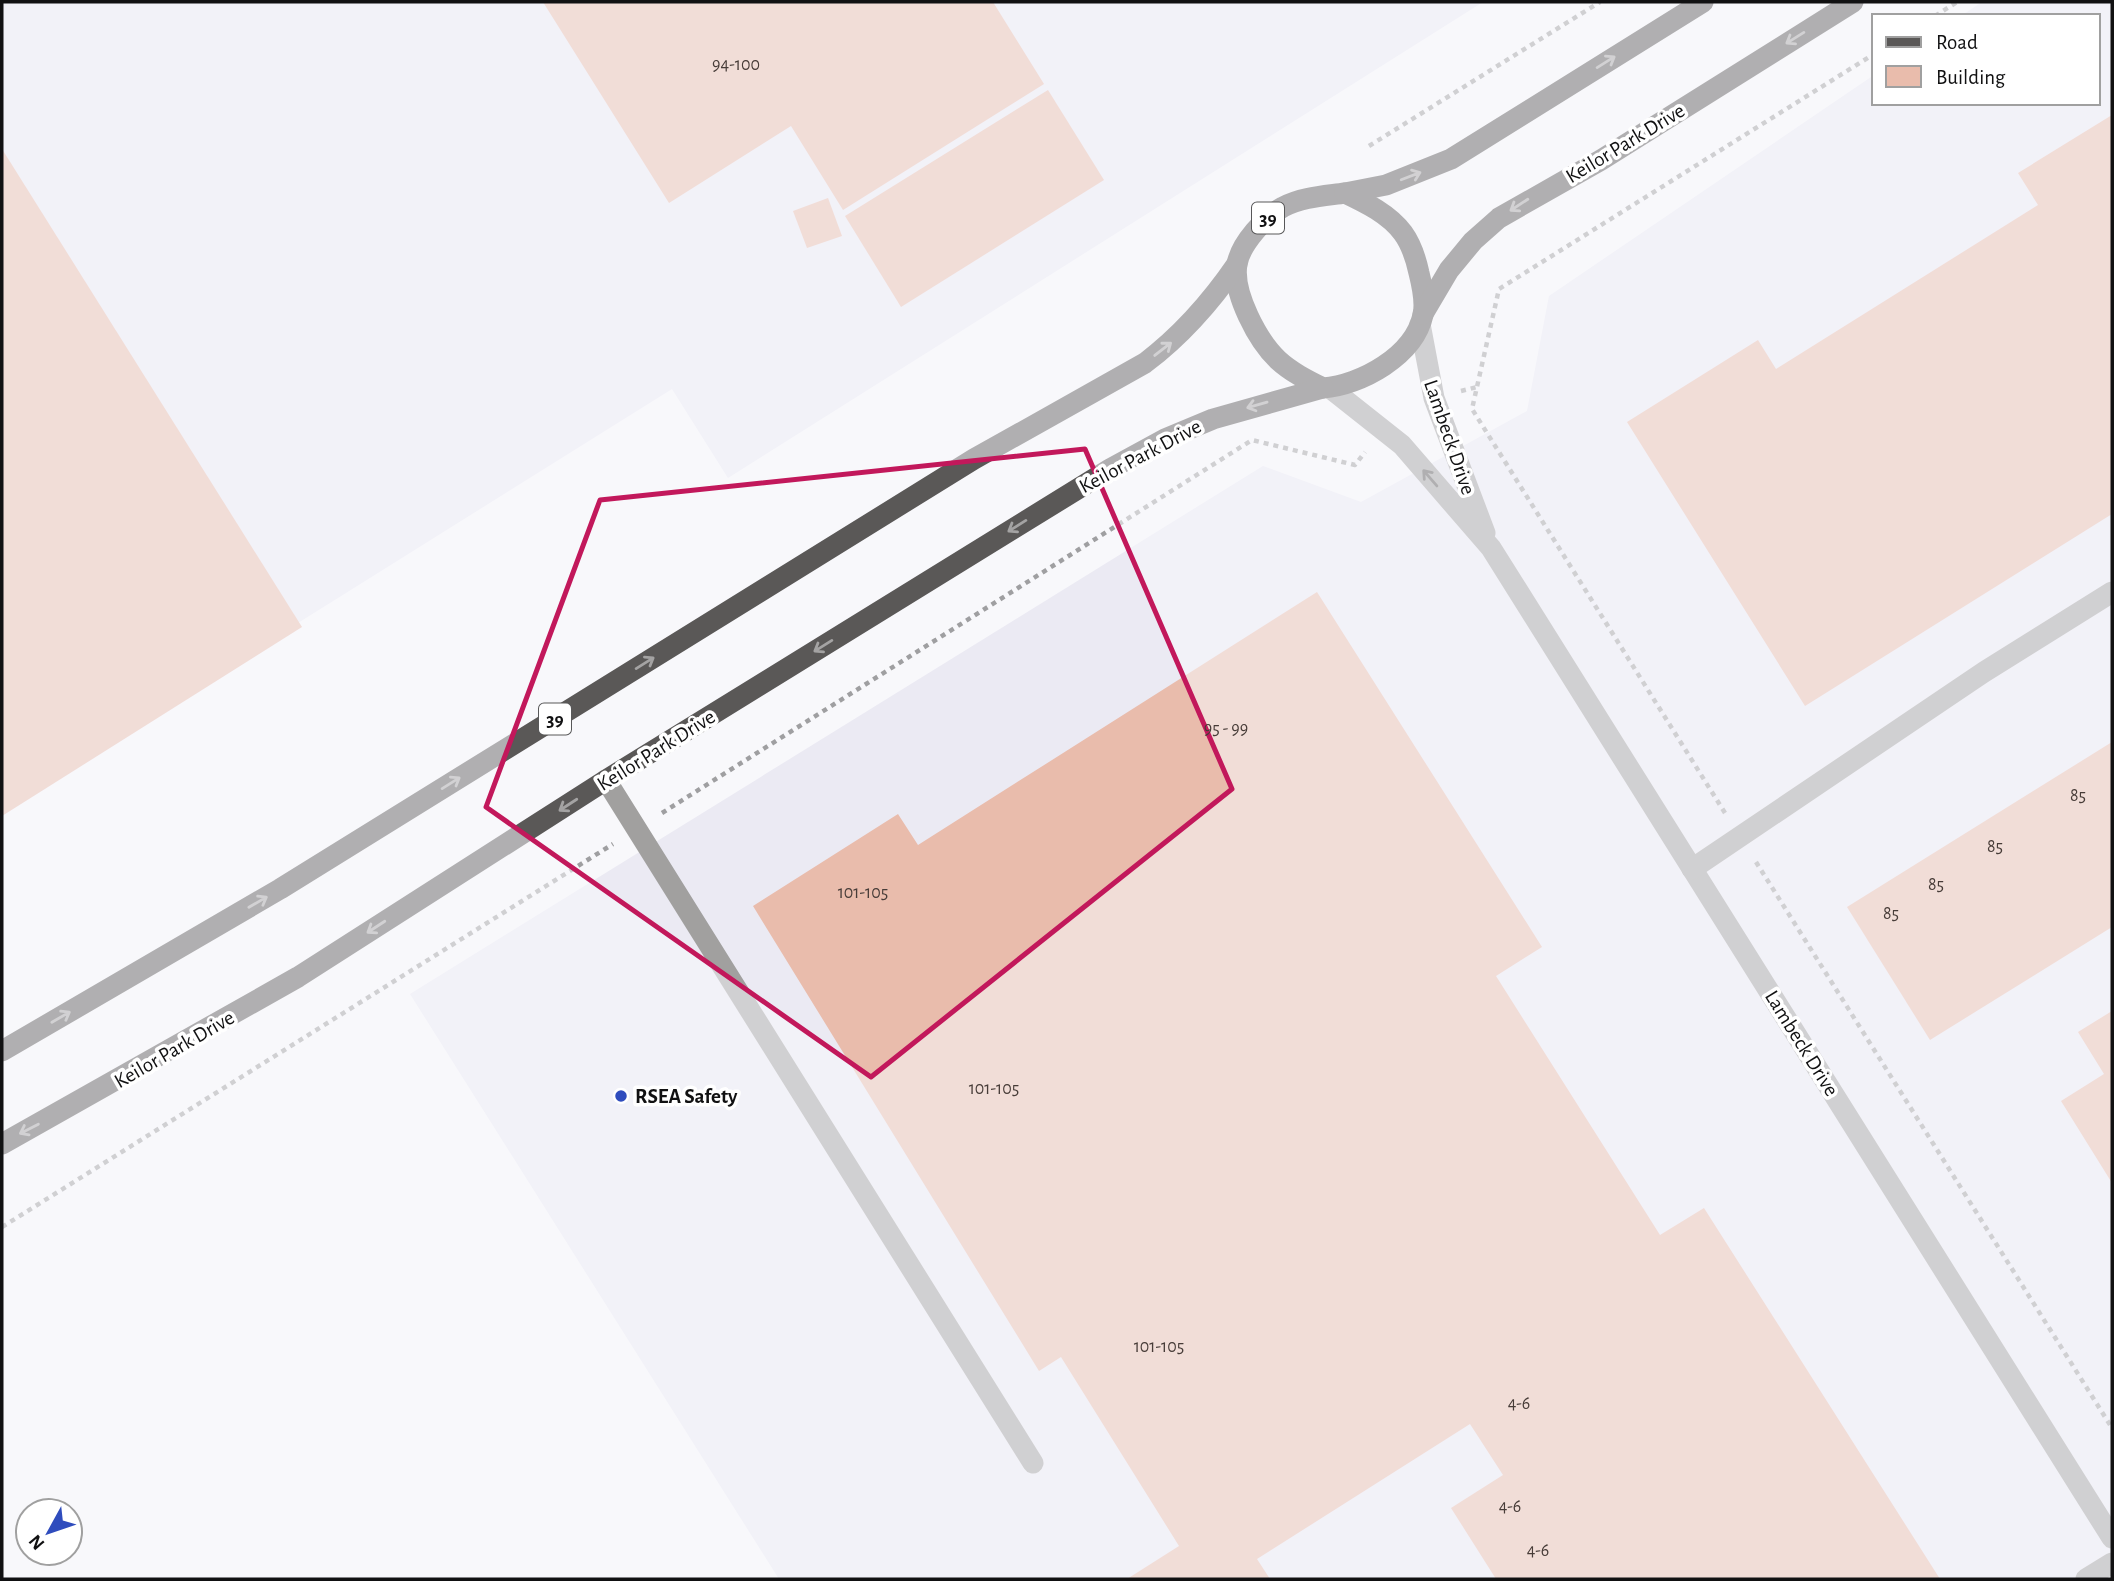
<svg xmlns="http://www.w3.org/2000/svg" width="2114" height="1581" font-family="'Alegreya Sans',sans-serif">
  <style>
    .built { fill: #ebeaf3 }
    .building { fill: #e9bcac }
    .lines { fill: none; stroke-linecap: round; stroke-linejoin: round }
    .path { stroke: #9f9fa1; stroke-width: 4.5; stroke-dasharray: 5 5; stroke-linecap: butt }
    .minor { stroke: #a1a09f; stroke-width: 21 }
    .major { stroke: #5a5857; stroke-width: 21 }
    .oneway { stroke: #a4a3a3 }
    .oneway2 { stroke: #595858 }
    .marked { fill: none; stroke: #c2185b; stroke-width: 5; stroke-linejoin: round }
    .poi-dot { fill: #2f4cbd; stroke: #fff; stroke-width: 2.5 }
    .labels { text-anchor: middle; stroke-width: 7; stroke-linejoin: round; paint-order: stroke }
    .number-label { font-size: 18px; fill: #473c38 }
    .shield { fill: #fff; stroke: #585859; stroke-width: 2 }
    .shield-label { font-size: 19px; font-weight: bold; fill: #111112 }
    .street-label { font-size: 21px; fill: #111112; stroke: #fff }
    .poi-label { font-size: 21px; font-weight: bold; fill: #111112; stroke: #fff; text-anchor: start }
  </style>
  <rect width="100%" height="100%" fill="#f8f8fb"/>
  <!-- built -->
  <g class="built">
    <polygon points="2,2 1483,2 728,478 672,389 2,808"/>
    <polygon points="1982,2 2112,2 2112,1579 779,1579 410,994 1263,466 1361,502 1527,411 1549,296 1874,75 1874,103 2098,103 2098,16 1961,16"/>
  </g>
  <!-- building -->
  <g class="building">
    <polygon points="543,2 993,2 1044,84 843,210 791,126 669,203"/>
    <polygon points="1048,90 1104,180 901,307 845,216"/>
    <polygon points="2112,115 2112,514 1805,706 1627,422 1758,340 1776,369 2038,205 2018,173"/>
    <polygon points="2,149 302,627 2,816"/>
    <polygon points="828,198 842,236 807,248 793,211"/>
    <polygon points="1317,592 1542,947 1496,976 1660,1235 1704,1208 1940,1579 1496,1579 1451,1508 1503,1475 1470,1424 1257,1559 1270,1579 1127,1579 1179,1546 1061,1357 1039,1371 753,906 898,814 918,845"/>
    <polygon points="2112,742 2112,927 1930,1040 1847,907"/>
    <polygon points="2112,1011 2112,1183 2061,1101 2104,1074 2078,1032"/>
  </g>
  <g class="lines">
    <!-- path -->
    <g class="path">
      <polyline points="1935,16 1957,2"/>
      <polyline points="1369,146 1600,2"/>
      <polyline points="1461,391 1477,387"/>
      <polyline points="662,813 1252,440 1355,465 1365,452"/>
      <polyline points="1725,813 1472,409 1499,289 1874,54"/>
      <polyline points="1756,862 2112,1428"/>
      <polyline points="2,1227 613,844"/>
    </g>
    <!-- minor -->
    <g class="minor">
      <polyline points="1420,324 1434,398 1485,533"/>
      <polyline points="1330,388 1402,445 1491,548 2112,1538"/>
      <polyline points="606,780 1033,1463"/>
      <polyline points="1692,869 1984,672 2112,592"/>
      <polyline points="2086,1579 2112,1563"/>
    </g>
    <!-- major -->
    <g class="major">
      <path d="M1345 193C1366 203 1389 214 1403 233 1411 244 1416 259 1419 273 1422 285 1426 302 1423 315 1414 356 1361 385 1323 388 1307 380 1291 372 1278 360 1258 341 1232 293 1237 264 1241 243 1265 217 1283 207 1302 197 1324 196 1345 193Z"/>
      <polyline points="1345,193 1386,185 1451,159 1703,2"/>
      <polyline points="1423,314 1449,270 1473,241 1499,218 1601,160 1853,2"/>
      <path d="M2 1051 280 889 974 459 1145 363C1182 335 1211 302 1237 264"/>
      <polyline points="2,1144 298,977 606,780 1110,469 1165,439 1213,419 1323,388"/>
    </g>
  </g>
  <!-- one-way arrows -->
  <defs><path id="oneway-shaft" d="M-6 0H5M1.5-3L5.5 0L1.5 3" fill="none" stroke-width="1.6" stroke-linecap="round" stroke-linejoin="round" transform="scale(1.75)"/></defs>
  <g class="oneway">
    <use href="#oneway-shaft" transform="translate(1795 38) rotate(148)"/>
    <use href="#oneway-shaft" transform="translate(1606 62) rotate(-32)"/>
    <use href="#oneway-shaft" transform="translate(1411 176) rotate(-21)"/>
    <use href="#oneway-shaft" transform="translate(1519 205) rotate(147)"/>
    <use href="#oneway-shaft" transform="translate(1163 349) rotate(-38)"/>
    <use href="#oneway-shaft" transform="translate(1257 405) rotate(164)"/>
    <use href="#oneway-shaft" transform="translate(1017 526) rotate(148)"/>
    <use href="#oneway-shaft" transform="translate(823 646) rotate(148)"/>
    <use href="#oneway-shaft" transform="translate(645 663) rotate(-32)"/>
    <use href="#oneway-shaft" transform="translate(451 783) rotate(-32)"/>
    <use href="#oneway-shaft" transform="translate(568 805) rotate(147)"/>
    <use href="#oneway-shaft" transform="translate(258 902) rotate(-30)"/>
    <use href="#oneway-shaft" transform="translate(376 927) rotate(147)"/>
    <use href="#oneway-shaft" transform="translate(61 1017) rotate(-30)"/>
    <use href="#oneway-shaft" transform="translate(29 1129) rotate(153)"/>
  </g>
  <use class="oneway2" href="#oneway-shaft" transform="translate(1430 478) rotate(-131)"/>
  <!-- marked area -->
  <path d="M0 0H2114V1581H0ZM1085 449 1232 789 871 1077 486 807 600 500Z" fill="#f8f8fb" fill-opacity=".55" fill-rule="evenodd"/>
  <path class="marked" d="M1085 449 1232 789 871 1077 486 807 600 500Z"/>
  <!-- markers -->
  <circle class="poi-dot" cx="621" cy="1096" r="7"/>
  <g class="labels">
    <!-- number labels -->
    <g class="number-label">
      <text x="736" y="70">94-100</text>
      <text x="1226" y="734">95 - 99</text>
      <text x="2078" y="801">85</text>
      <text x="1995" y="852">85</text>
      <text x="1936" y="890">85</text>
      <text x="863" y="898">101-105</text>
      <text x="1891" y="919">85</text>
      <text x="994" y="1094">101-105</text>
      <text x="1159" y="1352">101-105</text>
      <text x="1519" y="1409">4-6</text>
      <text x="1510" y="1512">4-6</text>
      <text x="1538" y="1556">4-6</text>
    </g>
    <!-- shield labels -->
    <g class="shield">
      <rect x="1252" y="202.5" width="32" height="31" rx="5"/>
      <rect x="539" y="703.5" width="32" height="31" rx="5"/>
    </g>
    <g class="shield-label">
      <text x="1268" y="225">39</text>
      <text x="555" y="726">39</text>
    </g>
    <!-- street labels -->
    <g class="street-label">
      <text transform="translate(1625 143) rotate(-31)" y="7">Keilor Park Drive</text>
      <text transform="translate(1450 437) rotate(71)" y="7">Lambeck Drive</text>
      <text transform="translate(1140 456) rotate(-28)" y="7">Keilor Park Drive</text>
      <text transform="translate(656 750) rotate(-32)" y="7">Keilor Park Drive</text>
      <text transform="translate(1802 1043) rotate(58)" y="7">Lambeck Drive</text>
      <text transform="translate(174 1049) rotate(-30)" y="7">Keilor Park Drive</text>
    </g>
    <!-- poi labels -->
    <g class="poi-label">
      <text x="635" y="1103">RSEA Safety</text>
    </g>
  </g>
  <!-- border -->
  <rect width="2114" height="1581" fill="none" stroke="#111112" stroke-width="7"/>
  <!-- legend -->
  <rect x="1872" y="14" width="228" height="91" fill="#ffffff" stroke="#a0a0a0" stroke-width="2"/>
  <rect x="1886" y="37" width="35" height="10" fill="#5a5857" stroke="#a0a0a0" stroke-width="2"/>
  <text x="1936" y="49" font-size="21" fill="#111112">Road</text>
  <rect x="1886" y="66" width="35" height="21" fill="#e9bcac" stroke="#a0a0a0" stroke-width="2"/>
  <text x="1936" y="84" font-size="21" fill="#111112">Building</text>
  <!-- north arrow -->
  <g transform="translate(49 1532) rotate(230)"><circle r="33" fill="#ffffff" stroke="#a0a0a0" stroke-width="2"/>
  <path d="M0-5L12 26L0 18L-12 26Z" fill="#2f4cbd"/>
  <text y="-10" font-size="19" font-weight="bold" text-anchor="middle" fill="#111112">N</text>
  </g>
</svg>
